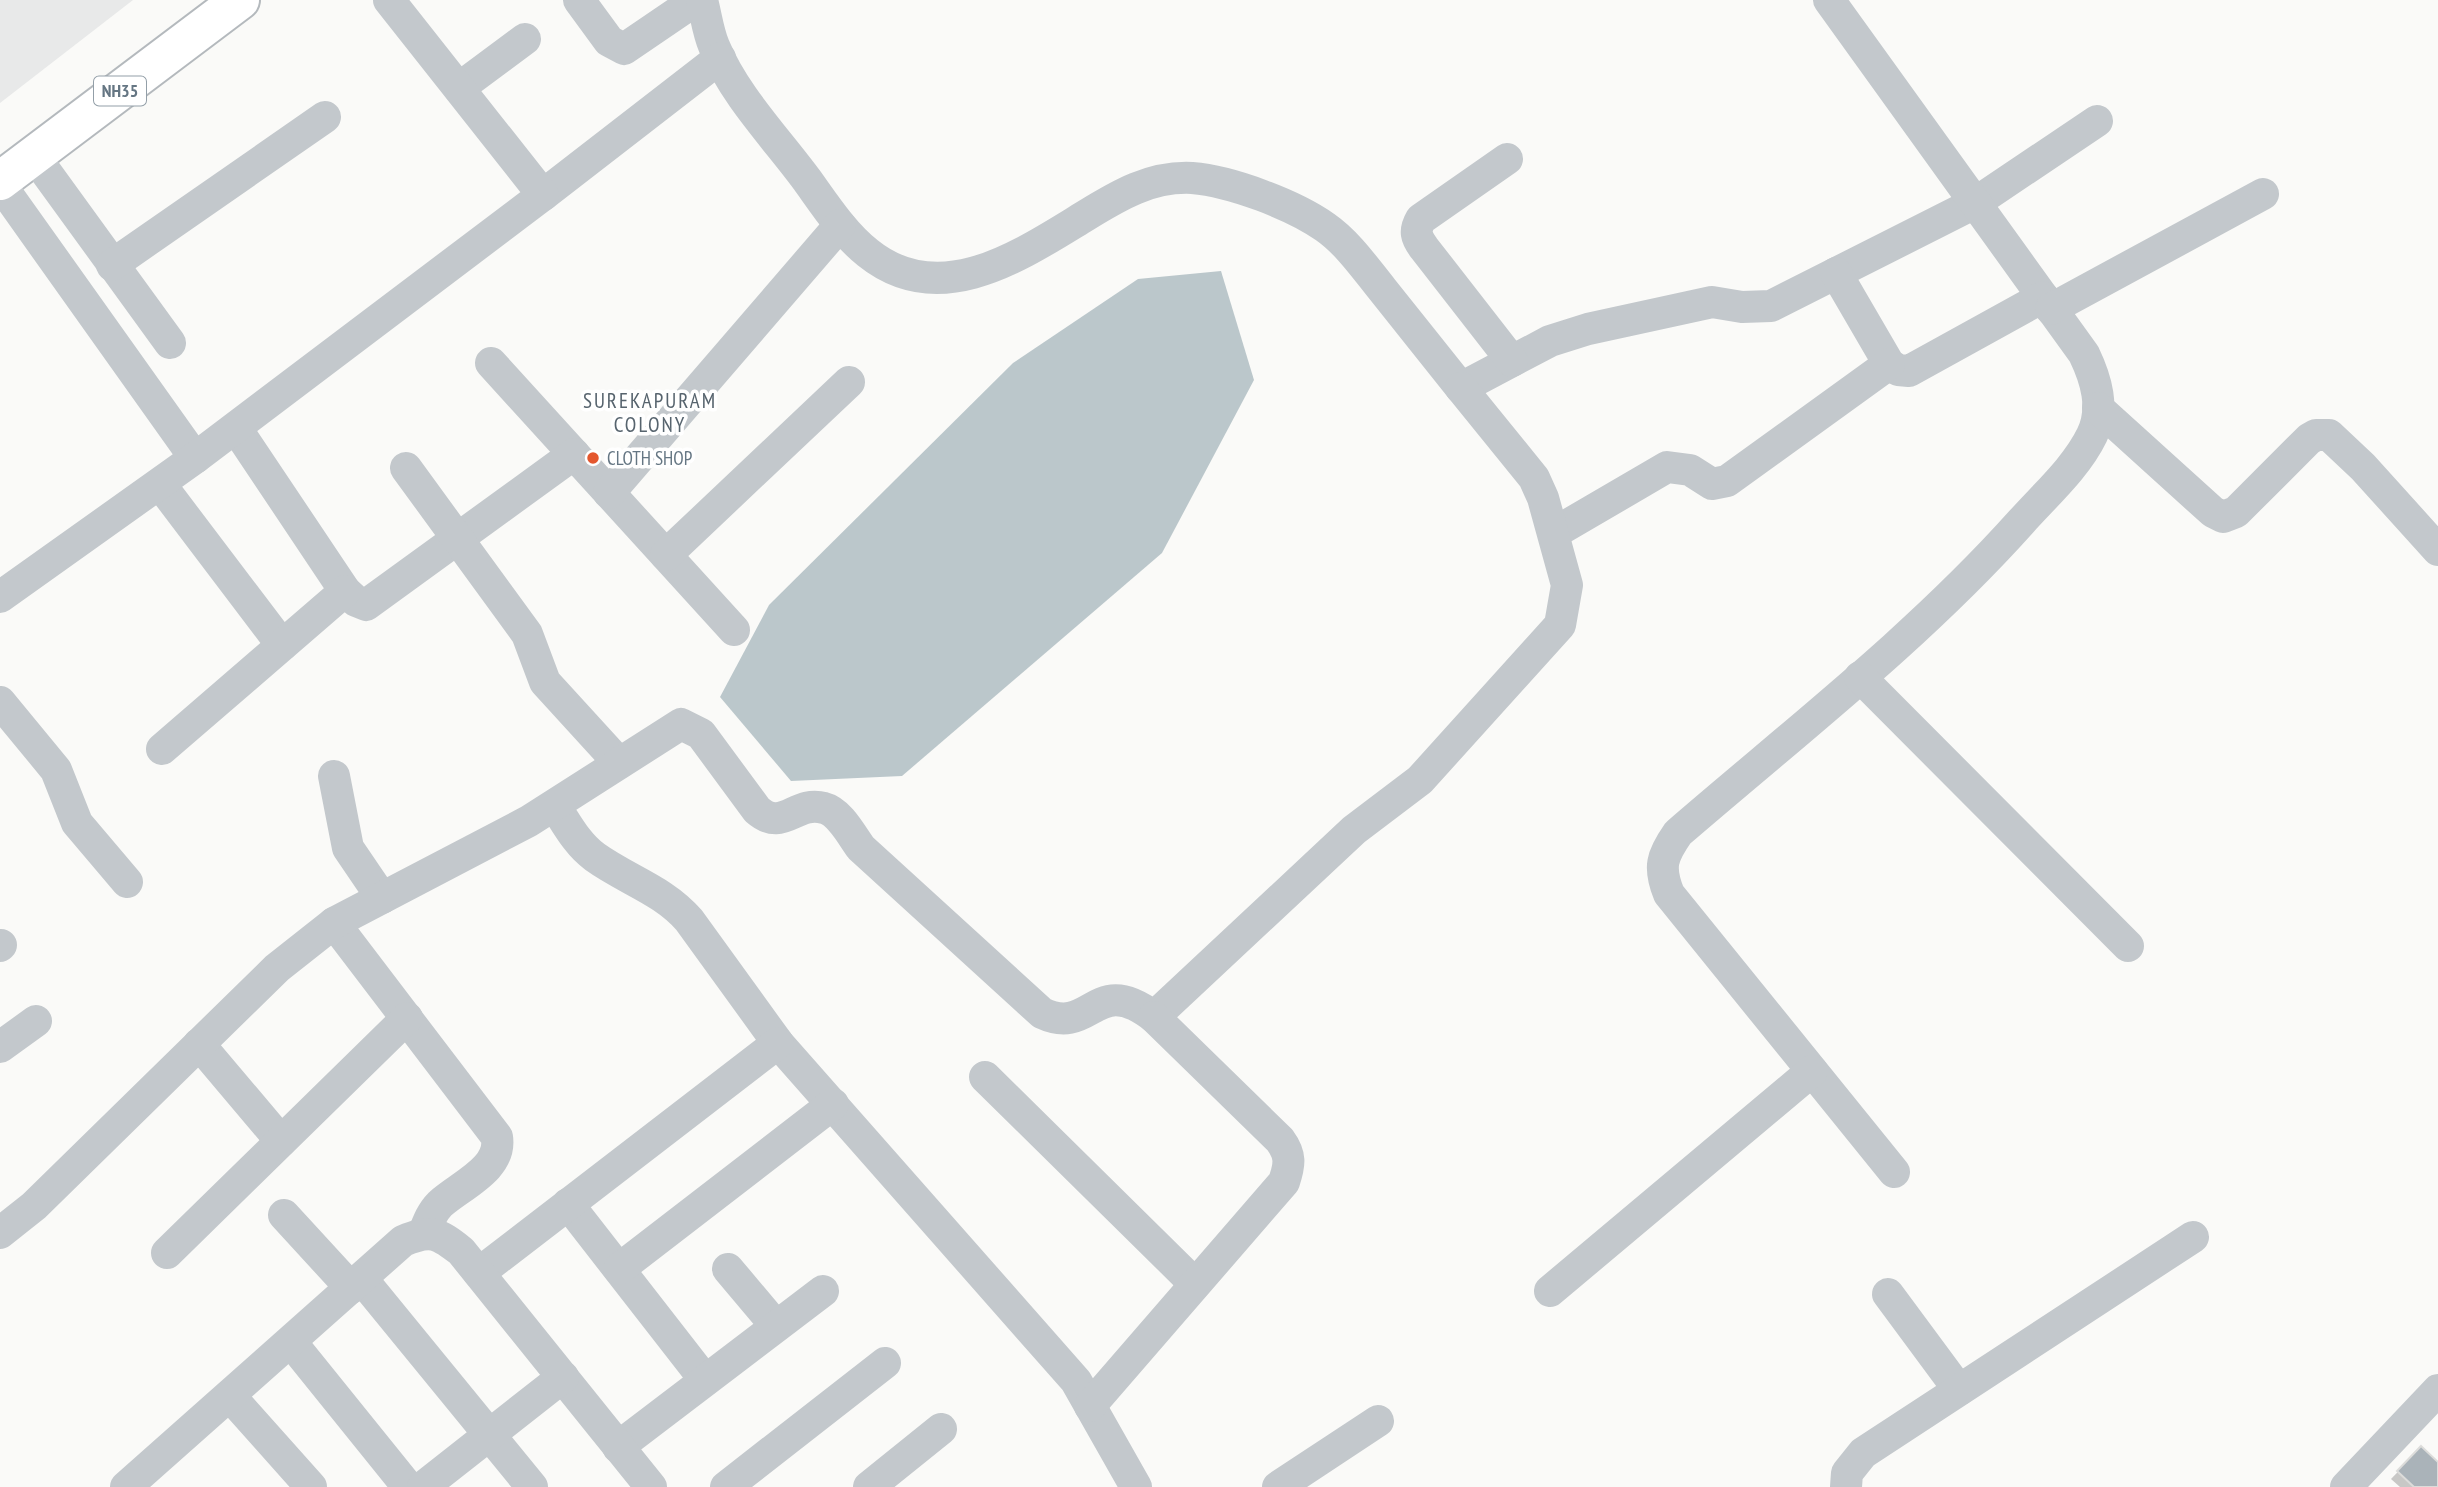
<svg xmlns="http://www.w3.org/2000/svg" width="2438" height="1487" font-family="'PT Sans Narrow',sans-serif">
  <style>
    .built { fill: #e8e9e9 }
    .water { fill: #bbc7cb }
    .shadow { fill: #0003 }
    .building { fill: #aab3b9; stroke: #dcdcda; stroke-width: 2 }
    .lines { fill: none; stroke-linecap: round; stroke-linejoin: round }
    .highway-casing { stroke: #b4b9bd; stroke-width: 42 }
    .minor { stroke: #c3c8cc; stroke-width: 32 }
    .highway { stroke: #fff; stroke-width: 38 }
    .poi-dot { fill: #e4572e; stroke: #fff; stroke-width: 2.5 }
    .labels { text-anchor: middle; stroke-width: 7; stroke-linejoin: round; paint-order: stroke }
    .shield { fill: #fff; stroke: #939fa8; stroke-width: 2 }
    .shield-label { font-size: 18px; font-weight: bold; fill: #657683 }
    .poi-label { font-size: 19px; fill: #657683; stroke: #fff; text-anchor: start }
    .neighbourhood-label { font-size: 21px; letter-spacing: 2px; fill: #57646e; stroke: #fff }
  </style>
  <rect width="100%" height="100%" fill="#fafaf8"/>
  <!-- built -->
  <polygon class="built" points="0,0 133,0 0,103"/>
  <!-- water -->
  <polygon class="water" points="1221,271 1254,380 1162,553 902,776 791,781 720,697 769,605 1013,363 1138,279"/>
  <!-- shadow -->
  <polygon class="shadow" points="2421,1448 2438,1465 2438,1487 2400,1487 2391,1479"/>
  <!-- building -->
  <polygon class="building" points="2421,1446 2438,1462 2438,1487 2414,1487 2397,1471"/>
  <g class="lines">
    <defs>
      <polyline id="highway" points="0,181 240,0"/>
    </defs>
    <!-- highway casing -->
    <use href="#highway" class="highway-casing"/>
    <!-- minor -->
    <g class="minor">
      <polyline points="579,0 609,41 624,49 696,0"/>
      <path d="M702 0C706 15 708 32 714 46 734 95 776 138 807 180 825 205 843 233 868 253 940 311 1021 255 1085 216 1119 195 1151 176 1192 178 1231 181 1294 205 1325 227 1348 243 1365 268 1382 289 1408 322 1435 355 1461 388L1550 341 1588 329 1712 302 1742 307 1771 306 1975 203 2097 121"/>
      <path d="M1829 0 2084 354C2096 379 2105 408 2092 435 2076 468 2045 495 2021 522 1918 637 1795 732 1678 833 1662 856 1658 867 1669 894L1894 1172"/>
      <polyline points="459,88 525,39"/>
      <polyline points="35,157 170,343"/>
      <path d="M1507 159 1421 219C1414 231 1416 237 1424 248L1512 361"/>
      <polyline points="0,184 195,458"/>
      <polyline points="543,195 720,58"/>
      <polyline points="112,265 325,117"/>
      <polyline points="1836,273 1889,364 1898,370 1909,371 2043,297"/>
      <polyline points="2051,309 2263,194"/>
      <polyline points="491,363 734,630"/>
      <polyline points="2098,408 2213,512 2223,517 2236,512 2309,439 2316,435 2329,435 2363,467 2438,550"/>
      <polyline points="236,428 345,591 356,601 366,605 574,454"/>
      <polyline points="406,468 527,634 545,682 619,763"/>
      <polyline points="160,484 282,645"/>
      <polyline points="609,493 840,225"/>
      <polyline points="1554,533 1667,467 1690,470 1712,484 1727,481 1889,364"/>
      <polyline points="666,555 849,382"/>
      <polyline points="0,597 195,458 543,195 389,0"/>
      <polyline points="1860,677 2128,946"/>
      <polyline points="0,702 56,770 77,823 127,882"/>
      <polyline points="162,749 345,591"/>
      <polyline points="334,776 348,848 382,898"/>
      <path d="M555 806C567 824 577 844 595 857 627 880 663 890 689 920L778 1043 1076 1381 1136 1487"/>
      <path d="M334 923 497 1137C502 1169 461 1185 440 1204 432 1212 428 1222 424 1233"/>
      <polyline points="0,946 1,945"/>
      <polyline points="199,1044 281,1141"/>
      <polyline points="0,1047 36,1021"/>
      <polyline points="985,1077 1195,1284"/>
      <polyline points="568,1204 705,1380"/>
      <polyline points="284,1215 351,1288"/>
      <path d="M0 1233 34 1206 277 968 334 923 529 821 681 724 701 734 757 810C783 833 795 800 824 808 840 812 852 836 861 848L1042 1013C1093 1037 1094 971 1154 1017L1354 830 1420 780 1560 625 1567 585 1543 498 1534 478 1461 388"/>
      <polyline points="167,1253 407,1018"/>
      <polyline points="619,1269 833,1104"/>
      <polyline points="728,1269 776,1326"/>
      <polyline points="479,1273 778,1043"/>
      <polyline points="362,1279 532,1487"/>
      <polyline points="1550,1291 1812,1071"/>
      <polyline points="1888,1294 1959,1390"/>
      <polyline points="291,1342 408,1487"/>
      <polyline points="230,1396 311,1487"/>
      <path d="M1090 1406 1284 1182C1290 1164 1291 1155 1280 1140L1154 1017"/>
      <polyline points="618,1447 823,1291"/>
      <path d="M126 1487 403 1241C431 1229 438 1233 461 1251L651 1487"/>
      <polyline points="423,1487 563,1377"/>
      <polyline points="726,1487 885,1363"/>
      <polyline points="869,1487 941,1429"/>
      <polyline points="1278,1487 1378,1421"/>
      <polyline points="1846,1487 1847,1473 1863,1453 2193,1237"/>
      <polyline points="2346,1487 2438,1390"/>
    </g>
    <!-- highway -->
    <use href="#highway" class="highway"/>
  </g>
  <!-- markers -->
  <circle class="poi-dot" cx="593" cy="458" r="7"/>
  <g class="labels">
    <!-- shield labels -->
    <rect class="shield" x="94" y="76.5" width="52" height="29" rx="5"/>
    <g class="shield-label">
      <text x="120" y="97">NH35</text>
    </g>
    <!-- poi labels -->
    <g class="poi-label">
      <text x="607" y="465">CLOTH SHOP</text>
    </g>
    <!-- neighbourhood labels -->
    <g class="neighbourhood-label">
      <text x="650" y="408">SUREKAPURAM<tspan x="650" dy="24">COLONY</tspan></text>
    </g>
  </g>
</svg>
